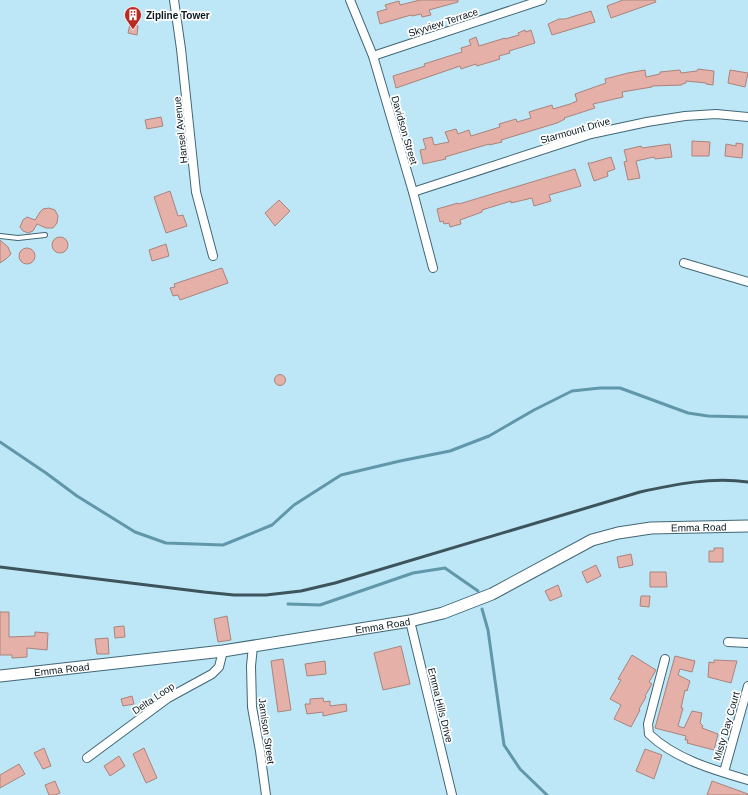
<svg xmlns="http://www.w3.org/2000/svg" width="748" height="795" font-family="Arial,sans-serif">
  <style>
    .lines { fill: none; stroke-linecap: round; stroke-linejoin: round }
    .stream { stroke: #6197aa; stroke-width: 3 }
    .building { fill: #e4b0a8; stroke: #aa837d }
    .lane-casing { stroke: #416775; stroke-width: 6 }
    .street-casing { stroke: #416775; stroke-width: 10 }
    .secondary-casing { stroke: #416775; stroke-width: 13 }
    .lane { stroke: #fff; stroke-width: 4 }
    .street { stroke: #fff; stroke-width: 8 }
    .secondary { stroke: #fff; stroke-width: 11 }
    .rail { stroke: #3d545d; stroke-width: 3 }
    .labels { text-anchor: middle; stroke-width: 3.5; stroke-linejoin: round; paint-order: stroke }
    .poi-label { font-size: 10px; font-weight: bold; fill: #07171d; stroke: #fff; text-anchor: start }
    .street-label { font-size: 10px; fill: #07171d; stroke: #fff }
  </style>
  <rect width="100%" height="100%" fill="#bde7f7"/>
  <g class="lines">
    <!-- stream -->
    <g class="stream">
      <polyline points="0,442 46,473 77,496 135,532 166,543 223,545 272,525 294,505 341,475 400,461 450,451 489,436 534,410 572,391 600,388 620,388 688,413 708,416 748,417"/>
      <polyline points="288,604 320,605 413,573 445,568 478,591"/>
      <polyline points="482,609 488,630 504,745 520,769 547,795"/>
    </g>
  </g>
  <!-- building -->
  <g class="building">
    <polygon points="420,0 458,0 458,2 429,10 431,15 422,17 421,14 412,16 411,15 380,24 377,12 387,9 385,5 399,1 400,5"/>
    <polygon points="623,0 655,0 656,2 611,18 607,6"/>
    <polygon points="591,11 595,22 552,35 548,24 559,19 565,19"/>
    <polygon points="130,24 138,26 137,35 128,33"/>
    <polygon points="525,30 526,32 531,30 535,43 509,51 510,53 499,56 500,59 477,66 476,64 461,69 460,66 396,88 393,76 425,66 424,64 462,52 461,48 471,45 469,40 476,37 479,46 505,38 505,39 519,35 518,33"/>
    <polygon points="698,69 714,71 713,85 706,84 706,83 686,81 686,83 682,84 682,85 652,86 652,87 622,92 623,97 593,104 595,108 564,118 565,119 557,123 501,140 502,142 489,145 489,144 445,157 446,159 423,164 420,150 426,149 423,139 432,137 434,145 449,142 445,132 456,129 458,134 469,130 471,136 500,127 499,124 516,119 517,122 531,118 529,112 552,105 553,109 570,104 577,101 575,94 606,83 605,79 628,73 645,70 646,77 660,74 660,72 680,70 681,73 697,71"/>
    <polygon points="730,70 748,73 745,87 728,83"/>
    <polygon points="161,117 163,126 147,129 145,120"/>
    <polygon points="692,141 710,142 709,156 692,156"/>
    <polygon points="736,143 743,144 742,158 725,156 726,144 736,146"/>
    <polygon points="670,144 672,157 655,159 654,157 636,161 640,178 628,180 624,162 627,161 624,150 641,146 642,148"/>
    <polygon points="611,157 615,169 607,172 608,176 594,181 588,163 591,163"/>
    <polygon points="575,169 581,186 549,195 551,201 534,206 532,198 511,203 511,201 482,210 482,212 460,220 461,224 450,227 449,223 444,224 443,221 440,222 437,209 458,203 459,204"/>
    <polygon points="170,191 178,216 183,215 187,226 166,233 154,197"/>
    <polygon points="279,200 290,211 275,226 265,213"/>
    <polygon points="49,208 55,210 58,216 57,223 53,228 46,228 37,224 33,231 28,233 23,231 20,227 23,220 27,217 35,220 40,212 43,209"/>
    <circle cx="60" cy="245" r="8"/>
    <polygon points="0,240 8,247 11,254 6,259 0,263"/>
    <polygon points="166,244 169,256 152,261 149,250"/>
    <circle cx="27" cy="256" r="8"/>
    <polygon points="222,268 228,283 180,300 178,295 173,296 170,288 175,287 174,284"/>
    <circle cx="280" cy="380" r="5.5"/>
    <polygon points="714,548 723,548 723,562 709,562 709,551 714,551"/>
    <polygon points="631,554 633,565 619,568 617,557"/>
    <polygon points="596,565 601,576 587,583 582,572"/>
    <polygon points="650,572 666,572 667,587 650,587"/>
    <polygon points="558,585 562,596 550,601 545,591"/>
    <polygon points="641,596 650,596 649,607 640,606"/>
    <polygon points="0,612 9,612 9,637 35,636 35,632 48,633 47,650 27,648 27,657 12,658 12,655 0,655"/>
    <polygon points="227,616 231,640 218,642 214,619"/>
    <polygon points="124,626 125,637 115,638 114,627"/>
    <polygon points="108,638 109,654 97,654 95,639"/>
    <polygon points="401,646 410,684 383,690 374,653"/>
    <polygon points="632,655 656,670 649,682 652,684 645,696 646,697 639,709 640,710 631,727 614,719 621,705 610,699 621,680 618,679"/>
    <polygon points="675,656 695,661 692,672 680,669 678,675 690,681 687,691 685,690 681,708 683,708 678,726 684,728 692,711 702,713 700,723 703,726 702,728 718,734 714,750 687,743 688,740 685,740 686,736 655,728"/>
    <polygon points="283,659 291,710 278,712 271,661"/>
    <polygon points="714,660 737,661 731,683 708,677 709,662 714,663"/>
    <polygon points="325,661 326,674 307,676 305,664"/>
    <polygon points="132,696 134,704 123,706 121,699"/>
    <polygon points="323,698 324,702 330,701 330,706 346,704 347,711 323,716 323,712 307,714 305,704 310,704 310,699"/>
    <polygon points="44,748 51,766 43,769 34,753"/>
    <polygon points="144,748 157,778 146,783 133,754"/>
    <polygon points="645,749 662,755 654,779 636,771"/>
    <polygon points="119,756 125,766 110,776 104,766"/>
    <polygon points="19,764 25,774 0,788 0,775"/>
    <polygon points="55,781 60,793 55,795 49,795 45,785"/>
    <polygon points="712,781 748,794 748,795 707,795"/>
  </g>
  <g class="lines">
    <defs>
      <polyline id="lane" points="0,236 18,238 45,235"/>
      <g id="street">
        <polyline points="174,0 181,49 196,192 213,256"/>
        <polyline points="350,0 373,56 413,192 433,268"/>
        <polyline points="373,56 542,0"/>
        <polyline points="413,192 591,134 647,122 685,116 716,114 748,117"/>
        <polyline points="684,263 748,282"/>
        <polyline points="410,621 452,795"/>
        <polyline points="728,642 748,643"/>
        <polyline points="253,646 251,666 252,707 260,751 266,795"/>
        <path d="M665 659 648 724 649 734C675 759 714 770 748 780"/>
        <polyline points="87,758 168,698 212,674 219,667 223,651"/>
        <polyline points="724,772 748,686"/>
      </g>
      <g id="secondary">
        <path id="s1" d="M0 676 223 651 410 621 443 613 492 594 592 540 618 533 651 528 748 526"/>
      </g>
    </defs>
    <!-- lane casing -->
    <use href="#lane" class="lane-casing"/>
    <!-- street casing -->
    <use href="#street" class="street-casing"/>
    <!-- secondary casing -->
    <use href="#secondary" class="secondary-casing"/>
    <!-- lane -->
    <use href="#lane" class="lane"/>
    <!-- street -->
    <use href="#street" class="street"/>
    <!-- secondary -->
    <use href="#secondary" class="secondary"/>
    <!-- rail -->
    <path class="rail" d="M0 567 204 592 234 595H266L301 591 335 583 640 492C676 484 711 477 748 482"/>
  </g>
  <!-- icons -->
  <defs>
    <symbol id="building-pin" viewBox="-11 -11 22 30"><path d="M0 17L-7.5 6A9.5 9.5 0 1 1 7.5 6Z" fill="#b92a23" stroke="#fff"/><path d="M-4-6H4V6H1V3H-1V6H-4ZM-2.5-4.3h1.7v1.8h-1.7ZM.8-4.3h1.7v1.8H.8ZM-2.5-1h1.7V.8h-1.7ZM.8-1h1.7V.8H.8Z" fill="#fff"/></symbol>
  </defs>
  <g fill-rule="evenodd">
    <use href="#building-pin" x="123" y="5" width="20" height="27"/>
  </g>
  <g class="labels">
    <!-- poi labels -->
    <g class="poi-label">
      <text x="146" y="19">Zipline Tower</text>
    </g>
    <!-- street labels -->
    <g class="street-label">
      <text transform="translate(443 22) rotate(-18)" y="4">Skyview Terrace</text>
      <text transform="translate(180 130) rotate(-96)" y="4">Hansel Avenue</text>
      <text transform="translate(405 130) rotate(74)" y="4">Davidson Street</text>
      <text transform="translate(575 130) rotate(-16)" y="4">Starmount Drive</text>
      <text dy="4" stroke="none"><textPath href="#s1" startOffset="722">Emma Road</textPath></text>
      <text dy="4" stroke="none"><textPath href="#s1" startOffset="386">Emma Road</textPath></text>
      <text dy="4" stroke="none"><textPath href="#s1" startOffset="62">Emma Road</textPath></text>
      <text transform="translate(153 698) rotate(-34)" y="4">Delta Loop</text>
      <text transform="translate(441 705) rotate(76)" y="4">Emma Hills Drive</text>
      <text transform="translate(726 726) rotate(-74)" y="4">Misty Day Court</text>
      <text transform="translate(267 731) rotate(82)" y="4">Jamison Street</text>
    </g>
  </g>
</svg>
